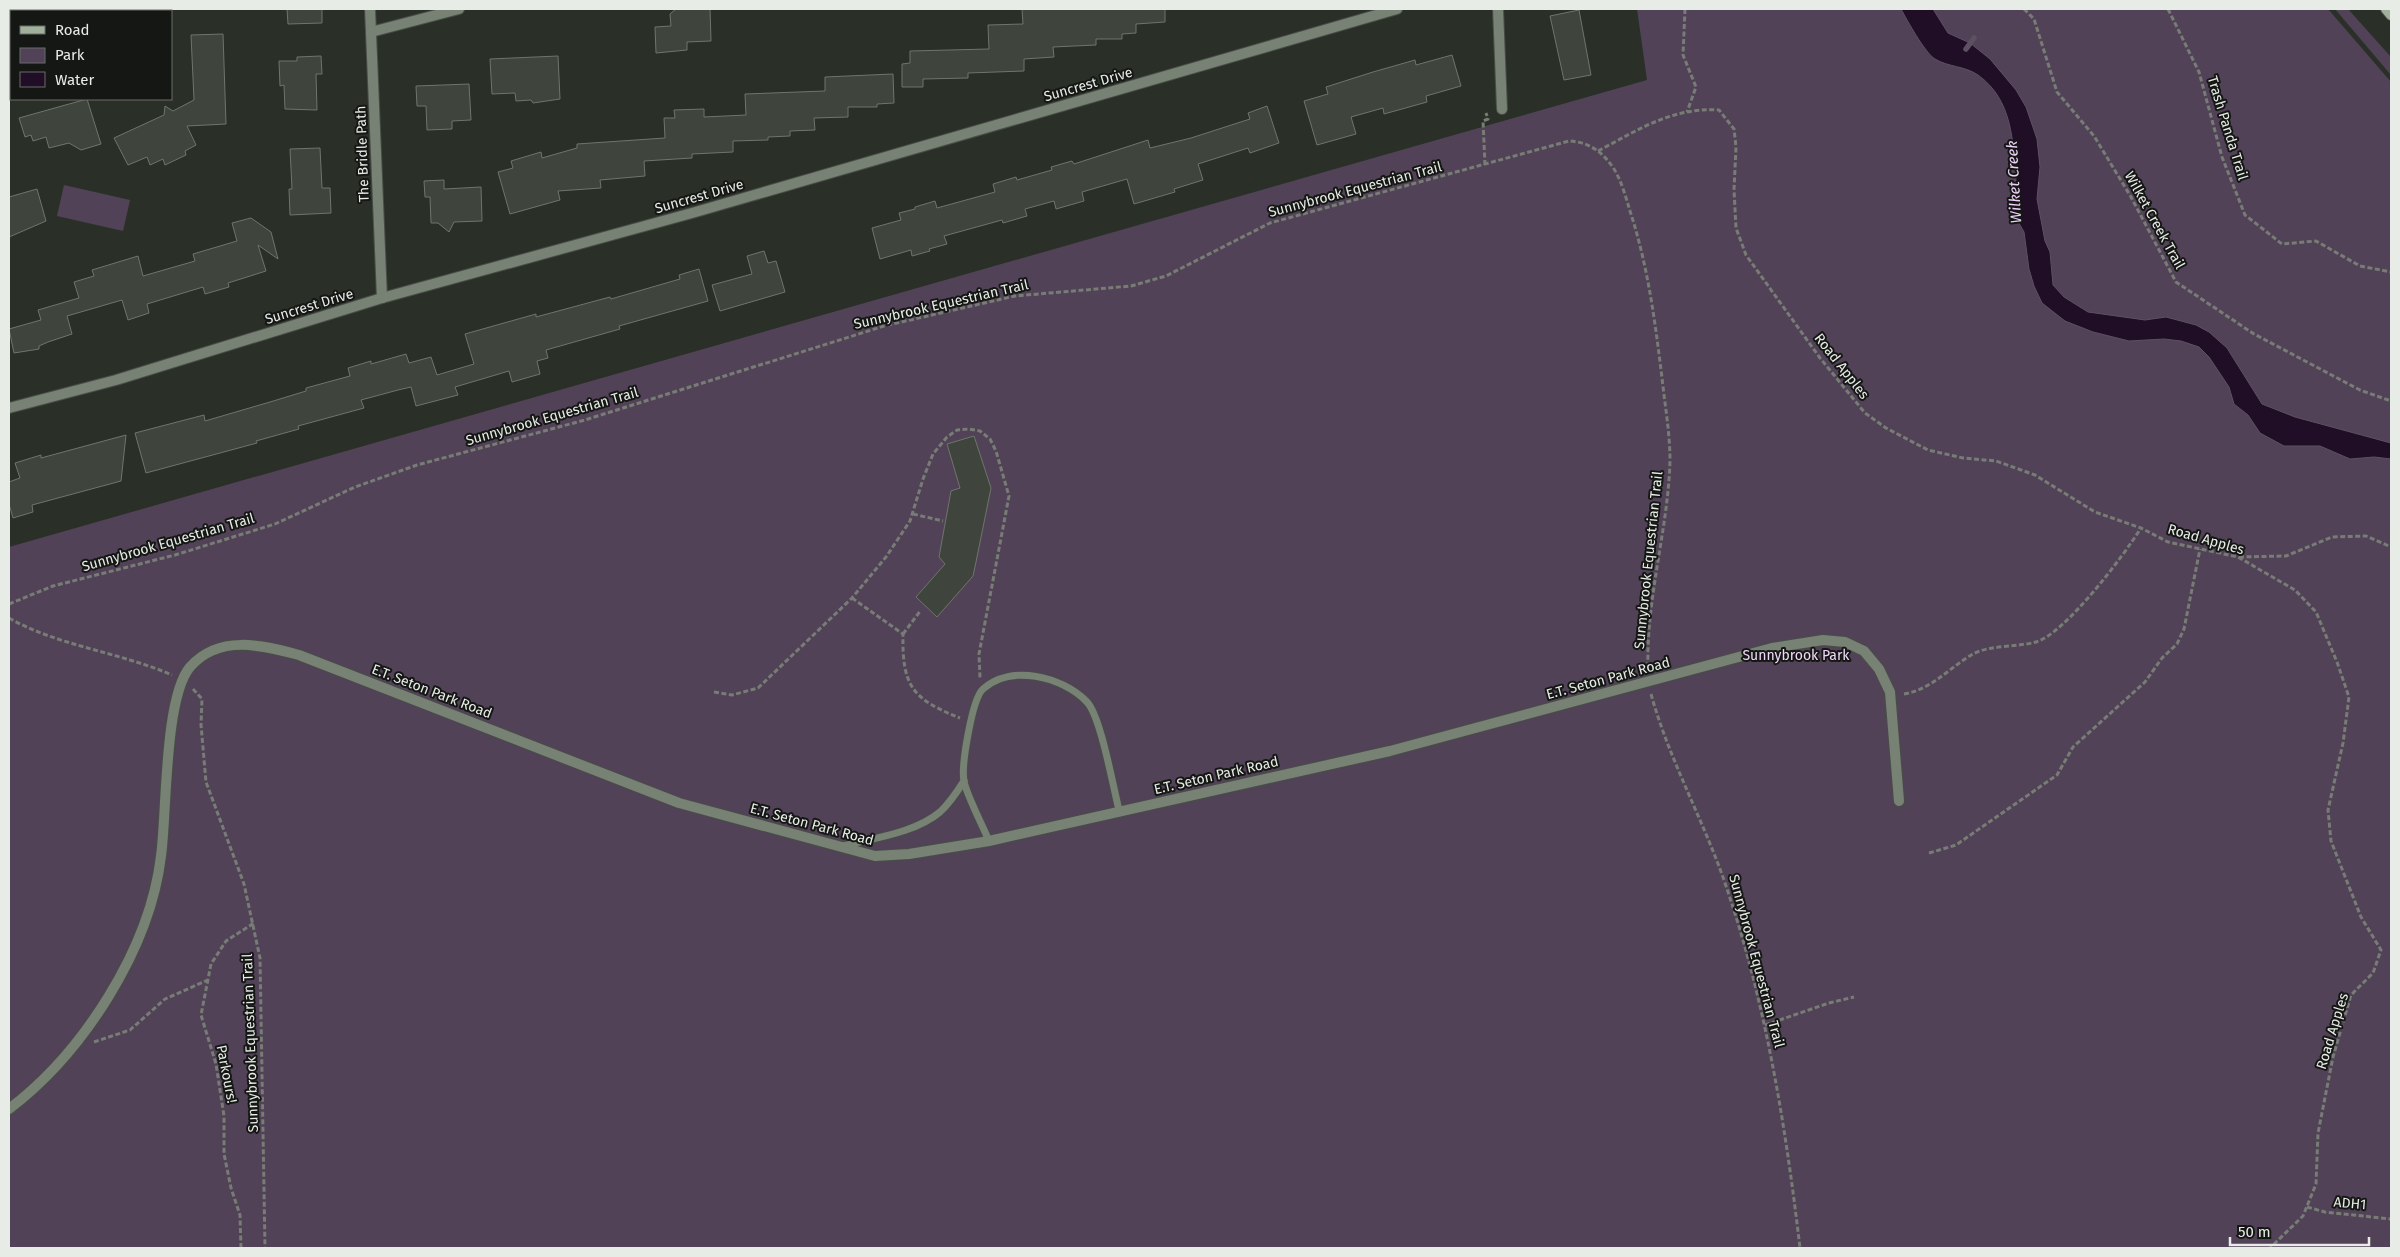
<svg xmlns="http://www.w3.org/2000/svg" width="2400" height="1257" font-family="'Fira Sans',sans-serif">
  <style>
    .green { fill: #514257 }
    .water { fill: #200e27; stroke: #5c5161 }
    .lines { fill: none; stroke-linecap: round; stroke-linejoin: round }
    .stream { stroke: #5c5161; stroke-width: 5.5 }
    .building { fill: #3f453d; stroke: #6e756c }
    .service-casing { stroke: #484e47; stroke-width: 9 }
    .minor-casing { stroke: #484e47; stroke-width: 12 }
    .secondary-casing { stroke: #484e47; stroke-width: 12 }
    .path { stroke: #777c75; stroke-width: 3; stroke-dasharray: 5 2.5; stroke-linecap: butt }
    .service { stroke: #778174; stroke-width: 7 }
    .minor { stroke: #778174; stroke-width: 10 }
    .secondary { stroke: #a0b09b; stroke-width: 10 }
    .labels { text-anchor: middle; stroke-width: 4; stroke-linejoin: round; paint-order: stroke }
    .street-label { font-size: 14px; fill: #e8ece7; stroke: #151714 }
    .park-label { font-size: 14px; fill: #f0d9fa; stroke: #151714 }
    .water-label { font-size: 15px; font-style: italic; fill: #edcff9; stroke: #151714 }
  </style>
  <rect width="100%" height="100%" fill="#2a3028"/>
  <!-- green -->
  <g class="green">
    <polygon points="1637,9 2328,9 2391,82 2391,1248 9,1248 9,547 1647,80"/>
    <polygon points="2335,9 2348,9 2391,57 2391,75"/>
    <polygon points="64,185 130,200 123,231 57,216"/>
  </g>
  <!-- water -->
  <path class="water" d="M1901 9H1933L1948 33 1970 43 1990 59 2016 90 2026 107 2037 139 2040 167 2037 199 2045 241 2050 252 2053 285 2064 297 2088 312 2145 320 2166 317 2196 325 2209 332 2227 348 2262 404 2295 417 2391 443V459L2374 457 2350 459 2320 446H2284L2260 433 2248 415 2234 404 2229 387 2209 357 2199 347 2181 341 2164 339 2129 341 2093 332 2065 321 2042 303 2034 286 2029 269 2024 232 2016 218C2019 204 2017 195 2016 181 2013 142 2013 100 1978 75 1965 66 1948 67 1935 59 1925 53 1907 20 1901 9Z"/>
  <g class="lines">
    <!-- stream -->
    <polyline class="stream" points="1966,49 1974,38"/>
  </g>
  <!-- building -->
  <g class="building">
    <polygon points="287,9 322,9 322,23 288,24"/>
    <polygon points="676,9 710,9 711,41 687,42 687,50 656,53 655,27 671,26 670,14"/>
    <polygon points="1022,9 1165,9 1165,22 1136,24 1136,33 1122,34 1122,39 1096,39 1096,45 1053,47 1054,57 1024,59 1024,71 968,73 968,78 923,79 923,87 902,87 902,64 910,63 910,51 989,49 988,25 1023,24"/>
    <polygon points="1579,10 1591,75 1564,80 1550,16"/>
    <polygon points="223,34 226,124 187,126 196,145 185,151 186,155 165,165 163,159 150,165 147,157 128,165 114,138 164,115 165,106 173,111 194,100 191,35"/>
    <polygon points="1452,55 1461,86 1426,96 1427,102 1384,114 1383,108 1351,117 1356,134 1317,145 1304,101 1328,94 1326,87 1373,72 1415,60 1416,65"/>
    <polygon points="321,56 322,74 316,74 317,110 285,109 284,85 280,86 279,61 297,61 297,57"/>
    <polygon points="558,56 560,99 533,103 531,100 516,101 515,93 492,94 490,59"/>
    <polygon points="893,74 894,103 877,104 877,107 848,107 848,117 814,118 815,130 790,131 790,136 768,137 768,140 733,141 733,152 692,154 692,158 644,161 645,176 600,180 601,188 558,191 560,200 510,214 498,172 513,168 511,161 541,152 542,158 577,148 577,144 665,138 664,118 675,118 674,110 704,109 704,117 746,115 745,94 825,91 825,77"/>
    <polygon points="469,84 471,120 452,121 452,129 427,130 426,106 417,106 416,86"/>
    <polygon points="87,99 101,144 81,150 69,143 49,148 46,137 33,141 31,135 25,137 19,118"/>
    <polygon points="1267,106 1279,143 1250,153 1248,148 1198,164 1203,180 1174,189 1175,192 1134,204 1127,179 1082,192 1084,201 1056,209 1054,201 1025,209 1027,216 1003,223 1002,220 944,236 947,244 929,249 930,251 912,256 911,250 880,259 872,228 901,220 899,213 915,209 915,207 935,201 937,208 995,192 993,184 1016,177 1017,180 1052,170 1051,167 1072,161 1074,164 1148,140 1150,148 1191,138 1250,119 1248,113"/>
    <polygon points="320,148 322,188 330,188 331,213 290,215 289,189 292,189 290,149"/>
    <polygon points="444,180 444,189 481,187 482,221 454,222 449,232 438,223 431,223 430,197 425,197 424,181"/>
    <polygon points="37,189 46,221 9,237 9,197"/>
    <polygon points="251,218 271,232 278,259 258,245 266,271 228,283 229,287 205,294 203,287 147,304 149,313 128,320 122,300 67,316 72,334 48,342 39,346 39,349 14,353 9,329 41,320 38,310 79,298 74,282 94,276 92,270 138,256 143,276 195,261 193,254 237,241 232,223"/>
    <polygon points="764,251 768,263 776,261 785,292 720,311 712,285 752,274 747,256"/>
    <polygon points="699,269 708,301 619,326 620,329 546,350 548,358 537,361 540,374 512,382 509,371 455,387 458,395 416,406 411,387 398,390 361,400 364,408 298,426 299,429 256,441 257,443 146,473 135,433 204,415 205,421 270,402 306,391 306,388 350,376 348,368 371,361 371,364 406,354 409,363 431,357 437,375 474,364 465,334 536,314 536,317 610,297 611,299 680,279 679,275"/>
    <polygon points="126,435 121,481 32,505 33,512 13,518 9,504 9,482 20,478 15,463 41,455 41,458"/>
    <polygon points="974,436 991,488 976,562 973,576 937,617 916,597 945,564 939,557 951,491 960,488 947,444"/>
  </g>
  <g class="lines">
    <defs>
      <g id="service">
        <path d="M989 841C983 826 966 794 964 781 961 766 972 699 983 689 1010 664 1062 676 1087 702 1101 717 1113 787 1119 810"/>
        <path d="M843 846C874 838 915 833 940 812 950 803 957 792 964 781"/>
      </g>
      <g id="minor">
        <polyline points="370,9 382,298"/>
        <polyline points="1498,9 1502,109"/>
        <polyline points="371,32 459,9"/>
        <polyline points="9,75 11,74"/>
        <polyline points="9,408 116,380 382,298 692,213 1397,9"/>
        <path d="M9 1109C83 1053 150 949 161 856 167 813 164 698 190 667 219 634 262 645 299 655L679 803 875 856 909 854 989 841 1390 751 1772 648 1823 640 1845 642 1864 651 1879 669 1890 692 1899 801"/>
      </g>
      <polyline id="secondary" points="2386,9 2391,15"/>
    </defs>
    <!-- service casing -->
    <use href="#service" class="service-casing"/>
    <!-- minor casing -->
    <use href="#minor" class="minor-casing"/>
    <!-- secondary casing -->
    <use href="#secondary" class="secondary-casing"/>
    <!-- path -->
    <g class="path">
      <polyline points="1685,9 1683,55 1696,87 1687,112"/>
      <polyline points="2024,9 2034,19 2057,92 2094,136 2131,197 2176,282 2254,334 2360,390 2391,401"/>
      <polyline points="2168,9 2199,72 2222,157 2245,215 2282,244 2316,241 2360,266 2391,272"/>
      <path d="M1598 151C1638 130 1672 107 1719 110L1734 129 1736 147 1734 190 1736 228 1746 255 1820 358 1865 413 1886 428 1928 450 1963 458 1996 461 2035 475 2095 512 2141 528 2168 542 2238 557 2295 590 2316 612 2337 662 2349 697 2343 743 2328 810 2331 841 2361 917 2381 950 2373 973 2351 995 2333 1057 2318 1133 2316 1184 2303 1216 2270 1248"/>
      <polyline points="1485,165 1483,121 1488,119 1486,113"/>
      <polyline points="913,514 943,521"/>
      <polyline points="2239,557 2286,556 2332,537 2366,536 2391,547"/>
      <path d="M852 598 903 634C902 686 912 699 960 718"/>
      <path d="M9 604 53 586 175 555 275 524 355 487 417 465 585 420 884 326 1015 296 1131 286 1166 276 1270 223 1569 141C1589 142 1603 152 1614 169 1622 182 1626 198 1630 211 1648 266 1655 321 1662 378 1665 406 1670 433 1670 461 1668 530 1646 598 1648 668"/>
      <path d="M9 618C58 646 119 652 172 675"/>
      <polyline points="903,634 921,610"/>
      <polyline points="193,689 202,699 201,725 206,782 244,884 260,958 265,1248"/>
      <polyline points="714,692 732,695 758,688 852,598 886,557 910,521 923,479 933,454 947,437 957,430 969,429 980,431 990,439 996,451 1009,496 979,654 980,678"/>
      <path d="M1651 694C1670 763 1707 826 1729 895 1767 1010 1786 1129 1800 1248"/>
      <path d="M1904 694C1931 690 1950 667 1973 654 1989 645 2018 647 2036 642 2066 633 2124 555 2141 528"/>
      <polyline points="1929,853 1956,845 2057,775 2073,747 2145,682 2162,658 2177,644 2184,629 2200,549"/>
      <polyline points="1765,1025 1829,1003 1854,997"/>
      <polyline points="94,1042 130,1030 165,999 208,980"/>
      <polyline points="2307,1207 2325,1212 2391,1219"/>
      <polyline points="241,1248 240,1215 231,1188 224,1154 224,1116 216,1064 201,1015 211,964 226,941 254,923"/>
    </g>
    <!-- service -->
    <use href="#service" class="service"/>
    <!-- minor -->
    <use href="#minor" class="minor"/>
    <!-- secondary -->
    <use href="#secondary" class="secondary"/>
  </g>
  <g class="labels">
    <!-- street labels -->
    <g class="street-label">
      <text transform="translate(1088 84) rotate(-16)" y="5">Suncrest Drive</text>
      <text transform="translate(2228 128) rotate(73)" y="5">Trash Panda Trail</text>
      <text transform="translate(362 154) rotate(-92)" y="5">The Bridle Path</text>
      <text transform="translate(1355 189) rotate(-15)" y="5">Sunnybrook Equestrian Trail</text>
      <text transform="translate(699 196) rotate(-16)" y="5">Suncrest Drive</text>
      <text transform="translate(2155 220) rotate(61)" y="5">Wilket Creek Trail</text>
      <text transform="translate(941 304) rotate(-13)" y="5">Sunnybrook Equestrian Trail</text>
      <text transform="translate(309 306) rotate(-17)" y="5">Suncrest Drive</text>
      <text transform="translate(1842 366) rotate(52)" y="5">Road Apples</text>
      <text transform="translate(552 416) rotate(-16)" y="5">Sunnybrook Equestrian Trail</text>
      <text transform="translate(2206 539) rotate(16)" y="5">Road Apples</text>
      <text transform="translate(168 542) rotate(-16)" y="5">Sunnybrook Equestrian Trail</text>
      <text transform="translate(1648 560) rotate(-84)" y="5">Sunnybrook Equestrian Trail</text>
      <text transform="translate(1608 678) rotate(-15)" y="5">E.T. Seton Park Road</text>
      <text transform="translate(432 691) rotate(21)" y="5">E.T. Seton Park Road</text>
      <text transform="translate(1216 775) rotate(-13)" y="5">E.T. Seton Park Road</text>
      <text transform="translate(812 824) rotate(15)" y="5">E.T. Seton Park Road</text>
      <text transform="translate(1757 961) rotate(75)" y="5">Sunnybrook Equestrian Trail</text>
      <text transform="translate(2332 1031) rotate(-73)" y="5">Road Apples</text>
      <text transform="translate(250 1043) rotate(-92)" y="5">Sunnybrook Equestrian Trail</text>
      <text transform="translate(227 1074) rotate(79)" y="5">Parkours!</text>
      <text transform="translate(2350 1203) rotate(5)" y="5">ADH1</text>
    </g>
    <!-- park labels -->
    <g class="park-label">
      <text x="1796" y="660">Sunnybrook Park</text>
    </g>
    <!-- water labels -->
    <g class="water-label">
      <text transform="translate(2014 182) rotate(-93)" y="5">Wilket Creek</text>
    </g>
  </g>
  <!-- border -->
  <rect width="2400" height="1257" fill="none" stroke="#e8ece7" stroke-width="20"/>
  <!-- legend -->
  <rect x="10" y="10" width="162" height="90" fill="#151714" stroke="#696c68"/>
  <rect x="20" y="26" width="25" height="8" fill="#a0b09b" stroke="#696c68"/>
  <text x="55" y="35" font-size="15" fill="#e8ece7">Road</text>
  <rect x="20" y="48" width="25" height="15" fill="#514257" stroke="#696c68"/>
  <text x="55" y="60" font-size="15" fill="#e8ece7">Park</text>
  <rect x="20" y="72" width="25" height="15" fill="#200e27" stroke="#696c68"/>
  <text x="55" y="85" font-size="15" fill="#e8ece7">Water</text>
  <!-- scale -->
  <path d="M2230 1237v8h139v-8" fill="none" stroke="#e8ece7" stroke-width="2.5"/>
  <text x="2238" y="1237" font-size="15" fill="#e8ece7" stroke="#151714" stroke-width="4" paint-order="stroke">50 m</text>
</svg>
